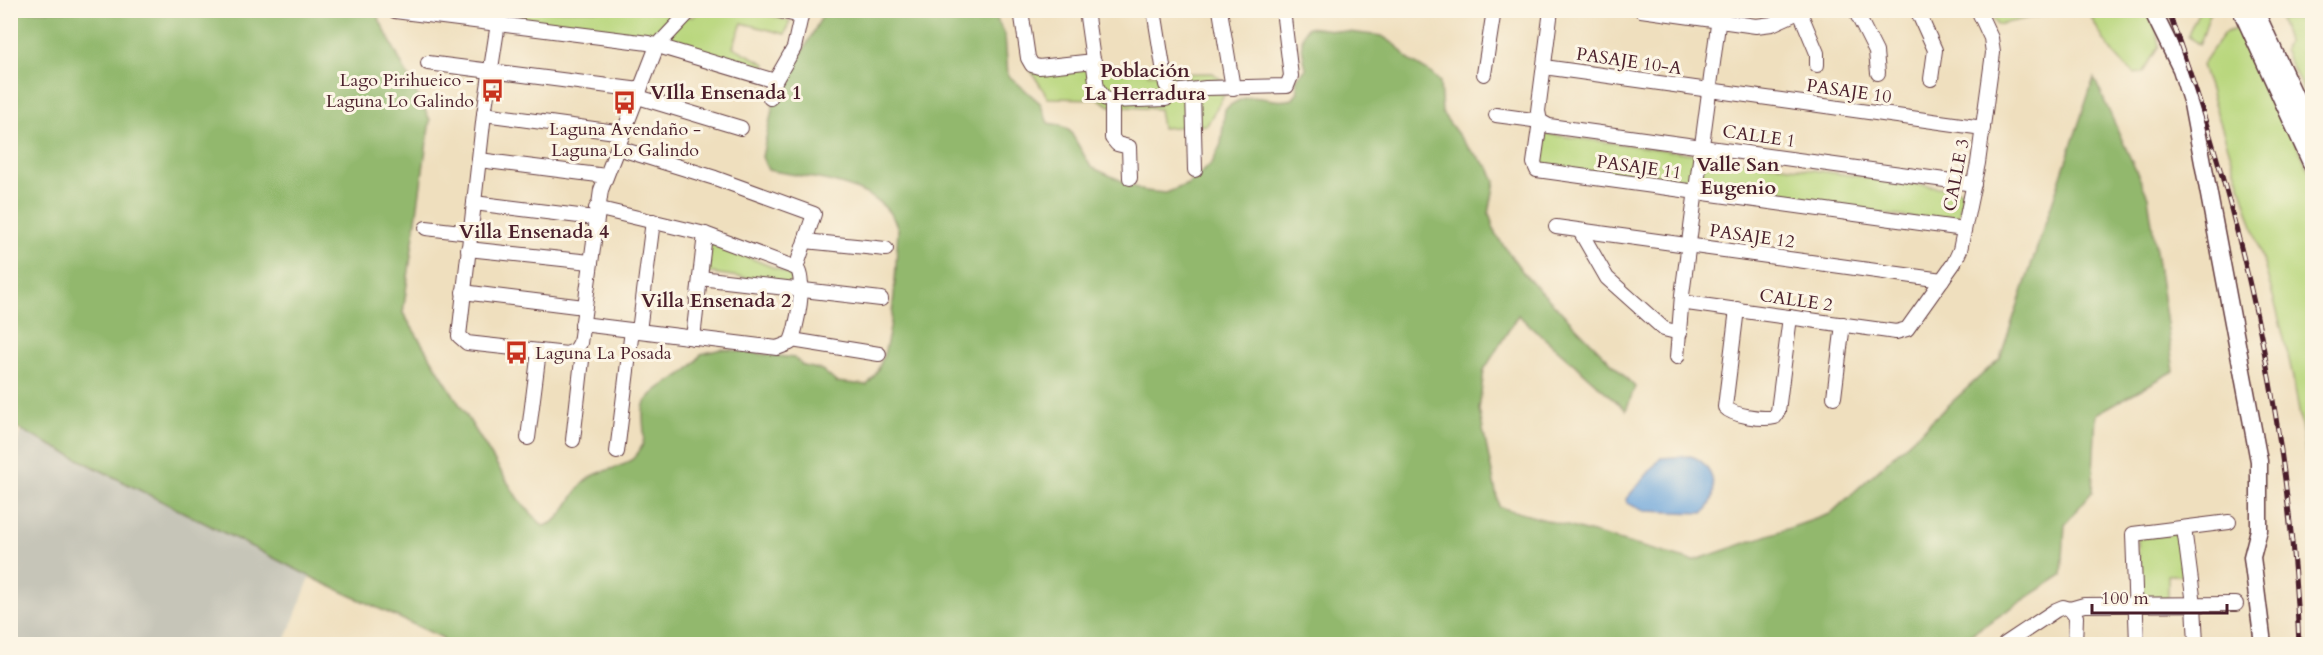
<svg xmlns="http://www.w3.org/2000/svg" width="2323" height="655" font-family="Cardo,serif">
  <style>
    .industrial { fill: #c6c5b8 }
    .green { fill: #b9d77e; stroke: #827b54; stroke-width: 1.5 }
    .forest { fill: #92b86d; stroke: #6e6c4c; stroke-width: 1.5 }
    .water { fill: #6ca5db; stroke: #5b6283; stroke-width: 1.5 }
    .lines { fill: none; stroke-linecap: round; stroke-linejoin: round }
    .minor-casing { stroke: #633c41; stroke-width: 16 }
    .major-casing { stroke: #633c41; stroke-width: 19 }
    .minor { stroke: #fff; stroke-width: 14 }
    .major { stroke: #fff; stroke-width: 16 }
    .rail-casing { stroke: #4a1f2b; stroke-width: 5 }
    .rail { stroke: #fcf5e5; stroke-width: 3; stroke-dasharray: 9; stroke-linecap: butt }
    .labels { text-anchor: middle; stroke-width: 6; stroke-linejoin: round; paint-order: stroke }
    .street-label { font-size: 18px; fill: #4a1f2b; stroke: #fcf5e5 }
    .poi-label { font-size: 18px; fill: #4a1f2b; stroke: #fcf5e5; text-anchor: end }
    .neighbourhood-label { font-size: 20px; font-weight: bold; fill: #4a1f2b; stroke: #fcf5e5 }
  </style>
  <rect width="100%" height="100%" fill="#fcf5e5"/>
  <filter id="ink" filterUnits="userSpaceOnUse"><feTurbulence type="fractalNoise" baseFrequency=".0167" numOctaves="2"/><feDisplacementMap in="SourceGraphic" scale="12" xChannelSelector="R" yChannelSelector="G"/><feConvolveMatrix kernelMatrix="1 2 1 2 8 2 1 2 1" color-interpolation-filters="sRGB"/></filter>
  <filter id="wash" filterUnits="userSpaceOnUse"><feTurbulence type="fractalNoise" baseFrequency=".008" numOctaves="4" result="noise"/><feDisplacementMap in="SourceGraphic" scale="24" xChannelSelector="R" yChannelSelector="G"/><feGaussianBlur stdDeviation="1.35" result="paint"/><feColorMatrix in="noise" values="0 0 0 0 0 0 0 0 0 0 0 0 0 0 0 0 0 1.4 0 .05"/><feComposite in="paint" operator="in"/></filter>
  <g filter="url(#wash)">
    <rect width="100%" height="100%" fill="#efdfbe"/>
    <!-- industrial -->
    <polygon class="industrial" points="22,426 312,572 284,644 11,644 11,462"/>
    <!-- green -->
    <g class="green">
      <polygon points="644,10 693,17 699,11 751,10 790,21 785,34 742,23 733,47 766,64 763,71 641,38 455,11"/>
      <polygon points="1990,11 2063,11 1997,25"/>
      <path d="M2088 11H2153L2159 46 2143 72 2135 74C2112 57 2100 35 2088 11Z"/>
      <path d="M2199 11H2212C2204 22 2206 33 2199 45L2188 35Z"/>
      <polygon points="2312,18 2312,109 2284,50 2287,41 2280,19"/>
      <path d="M2242 27 2312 177V500C2306 455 2300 409 2290 364 2267 263 2233 164 2202 65L2224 33Z"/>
      <polygon points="1025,61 1088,65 1148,65 1148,74 1213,73 1229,86 1207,125 1162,128 1159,109 1110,106 1099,99 1048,98"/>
      <polygon points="1540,133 1960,190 1963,194 1957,224 1541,168"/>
      <polygon points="711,242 794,276 794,285 705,272 707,244"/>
      <polygon points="2181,533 2185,575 2168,575 2168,599 2140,596 2138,538"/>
    </g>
    <!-- forest -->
    <path class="forest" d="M10 11H375L430 120 403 313 518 499 543 526C566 522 570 491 589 478 609 465 630 471 642 446 648 434 638 412 646 401 663 379 685 381 701 354L722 349 794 358 804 366 822 370 836 382 867 385C896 358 895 269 898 229 883 181 810 179 768 170L762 157 773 105 825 11H993L1005 36 1008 75 1040 103 1048 123 1060 125 1070 131 1091 167 1144 191 1166 193 1188 184 1212 163 1221 144 1225 109C1256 85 1266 106 1293 99L1298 91 1296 79 1306 69C1304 56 1297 37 1308 27L1382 36 1396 45 1409 60 1431 73 1440 82 1442 113 1466 145 1489 168 1495 181 1489 214 1496 235 1525 275 1635 387 1626 410 1518 315 1484 370 1479 410 1499 507 1693 561 1830 514 2000 358 2094 78 2148 197 2174 371 2096 414 2092 492 2065 524 2062 575 1956 644H443V638L319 581 11 425Z"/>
    <!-- water -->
    <path class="water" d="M1690 456C1714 461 1722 499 1703 513L1644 511 1627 503 1626 499 1661 458Z"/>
  </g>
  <g filter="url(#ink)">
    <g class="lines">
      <defs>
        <g id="minor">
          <polyline points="500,10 484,114 459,336 467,343 567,354 576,350"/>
          <polyline points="1021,10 1028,58 1032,65 1039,67 1094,61"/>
          <polyline points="1086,10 1097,88 1104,98 1112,101 1166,99 1172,92"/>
          <polyline points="1154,10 1166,85 1174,92 1206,88 1287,86 1291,76 1283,10"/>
          <polyline points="1220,10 1233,88"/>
          <polyline points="1551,10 1538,111 1540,121 1534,163 1537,170 1964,229"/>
          <polyline points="1641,10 1756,26 1772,24 1803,10"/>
          <polyline points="1799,10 1817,53 1817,65"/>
          <polyline points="1855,10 1876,52 1878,73"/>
          <polyline points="1917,10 1935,50 1931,79"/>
          <polyline points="395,11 648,43 775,81"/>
          <polyline points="428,63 640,90"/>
          <polyline points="1544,67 1983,128"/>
          <polyline points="1484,74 1494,10"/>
          <polyline points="1193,91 1195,170"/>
          <polyline points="638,97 741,128"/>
          <polyline points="770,98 775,81 794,48 801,16 776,10"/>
          <polyline points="1112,101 1112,138 1117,144 1129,147 1130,178"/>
          <polyline points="484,114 623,133"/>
          <polyline points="1496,115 1540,121 1549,126 1974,184"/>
          <polyline points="618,148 715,178 814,214 796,268"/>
          <polyline points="479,160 606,176"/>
          <polyline points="474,203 595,218"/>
          <polyline points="1556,227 1942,280"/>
          <polyline points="426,228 470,233"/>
          <polyline points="1580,231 1607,278 1664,329 1680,333"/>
          <polyline points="805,241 886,249"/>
          <polyline points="468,249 590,262"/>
          <polyline points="700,278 881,299"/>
          <polyline points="463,292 584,307"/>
          <polyline points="1683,300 1687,303 1896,332 1907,329 1954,263 1960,250 1978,163 1993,53 1991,38 1978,10"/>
          <path d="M1737 309 1725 407C1733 416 1763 420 1775 417L1778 411 1790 317"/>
          <path d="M582 324 777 348 790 343C797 331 807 276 796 268L705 234 596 208"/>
          <polyline points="639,331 653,221"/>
          <polyline points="693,338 705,234"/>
          <polyline points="792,340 879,354"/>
          <polyline points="576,350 580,343 601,190 657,46 691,10"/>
          <polyline points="1677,357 1682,295 1720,10"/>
          <polyline points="1834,397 1843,324"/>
          <polyline points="528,438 539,351"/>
          <polyline points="573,440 582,360 576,350"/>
          <polyline points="617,452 632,330"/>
          <polyline points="2184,528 2194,604 2196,644"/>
          <polyline points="2070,609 2084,605 2236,604"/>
          <polyline points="2070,609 2076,617 2075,644"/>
          <polyline points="2005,644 2056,610 2063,607 2070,609"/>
          <polyline points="2137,644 2133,534 2229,522"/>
        </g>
        <g id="major">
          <polyline points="2152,10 2181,69 2192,104 2259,461 2259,530 2252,557 2263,644"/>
          <polyline points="2241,10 2312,165"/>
          <polyline points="2255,10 2312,133"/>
        </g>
      </defs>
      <!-- minor casing -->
      <use href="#minor" class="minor-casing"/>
      <!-- major casing -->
      <use href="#major" class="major-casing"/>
      <!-- minor -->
      <use href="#minor" class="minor"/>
      <!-- major -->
      <use href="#major" class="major"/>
      <defs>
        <path id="rail" d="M2168 10C2243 215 2290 426 2299 644"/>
      </defs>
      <!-- rail casing -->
      <use href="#rail" class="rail-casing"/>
      <!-- rail -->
      <use href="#rail" class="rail"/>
    </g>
  </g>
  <!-- icons -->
  <defs>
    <symbol id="bus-bare" viewBox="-9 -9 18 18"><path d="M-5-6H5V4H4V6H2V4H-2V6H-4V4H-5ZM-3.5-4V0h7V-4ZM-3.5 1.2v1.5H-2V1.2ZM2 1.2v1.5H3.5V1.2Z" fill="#c8321e" stroke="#fcf5e5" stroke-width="2.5" paint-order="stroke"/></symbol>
  </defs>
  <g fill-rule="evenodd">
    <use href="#bus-bare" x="476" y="74" width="33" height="33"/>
    <use href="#bus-bare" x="608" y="86" width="33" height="33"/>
    <use href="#bus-bare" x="500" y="336" width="33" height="33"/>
  </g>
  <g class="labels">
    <!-- street labels -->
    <g class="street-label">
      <text transform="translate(1629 61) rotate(8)" y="6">PASAJE 10-A</text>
      <text transform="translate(1849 91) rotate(8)" y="6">PASAJE 10</text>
      <text transform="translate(1759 136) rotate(8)" y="6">CALLE 1</text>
      <text transform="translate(1639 167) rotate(8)" y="6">PASAJE 11</text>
      <text transform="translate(1956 175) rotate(-79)" y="6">CALLE 3</text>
      <text transform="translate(1752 236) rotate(8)" y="6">PASAJE 12</text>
      <text transform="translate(1796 300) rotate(8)" y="6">CALLE 2</text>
    </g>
    <!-- poi labels -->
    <g class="poi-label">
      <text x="474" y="86">Lago Pirihueico -<tspan x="474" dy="21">Laguna Lo Galindo</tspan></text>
      <text x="625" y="135" text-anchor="middle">Laguna Avendaño -<tspan x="625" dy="21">Laguna Lo Galindo</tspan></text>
      <text x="535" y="359" text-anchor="start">Laguna La Posada</text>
    </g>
    <!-- neighbourhood labels -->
    <g class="neighbourhood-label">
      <text x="1145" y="77">Población<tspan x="1145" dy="23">La Herradura</tspan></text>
      <text x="726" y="99">VIlla Ensenada 1</text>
      <text x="1738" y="171">Valle San<tspan x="1738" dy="23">Eugenio</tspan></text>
      <text x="534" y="238">Villa Ensenada 4</text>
      <text x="716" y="307">Villa Ensenada 2</text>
    </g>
  </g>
  <!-- margin -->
  <rect width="2323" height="655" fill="none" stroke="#fcf5e5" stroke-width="36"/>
  <!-- scale -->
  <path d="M2092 604v9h135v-9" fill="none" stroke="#4a1f2b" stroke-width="3"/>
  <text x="2101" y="604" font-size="18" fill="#4a1f2b" stroke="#fcf5e5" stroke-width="4.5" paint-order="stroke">100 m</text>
</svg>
